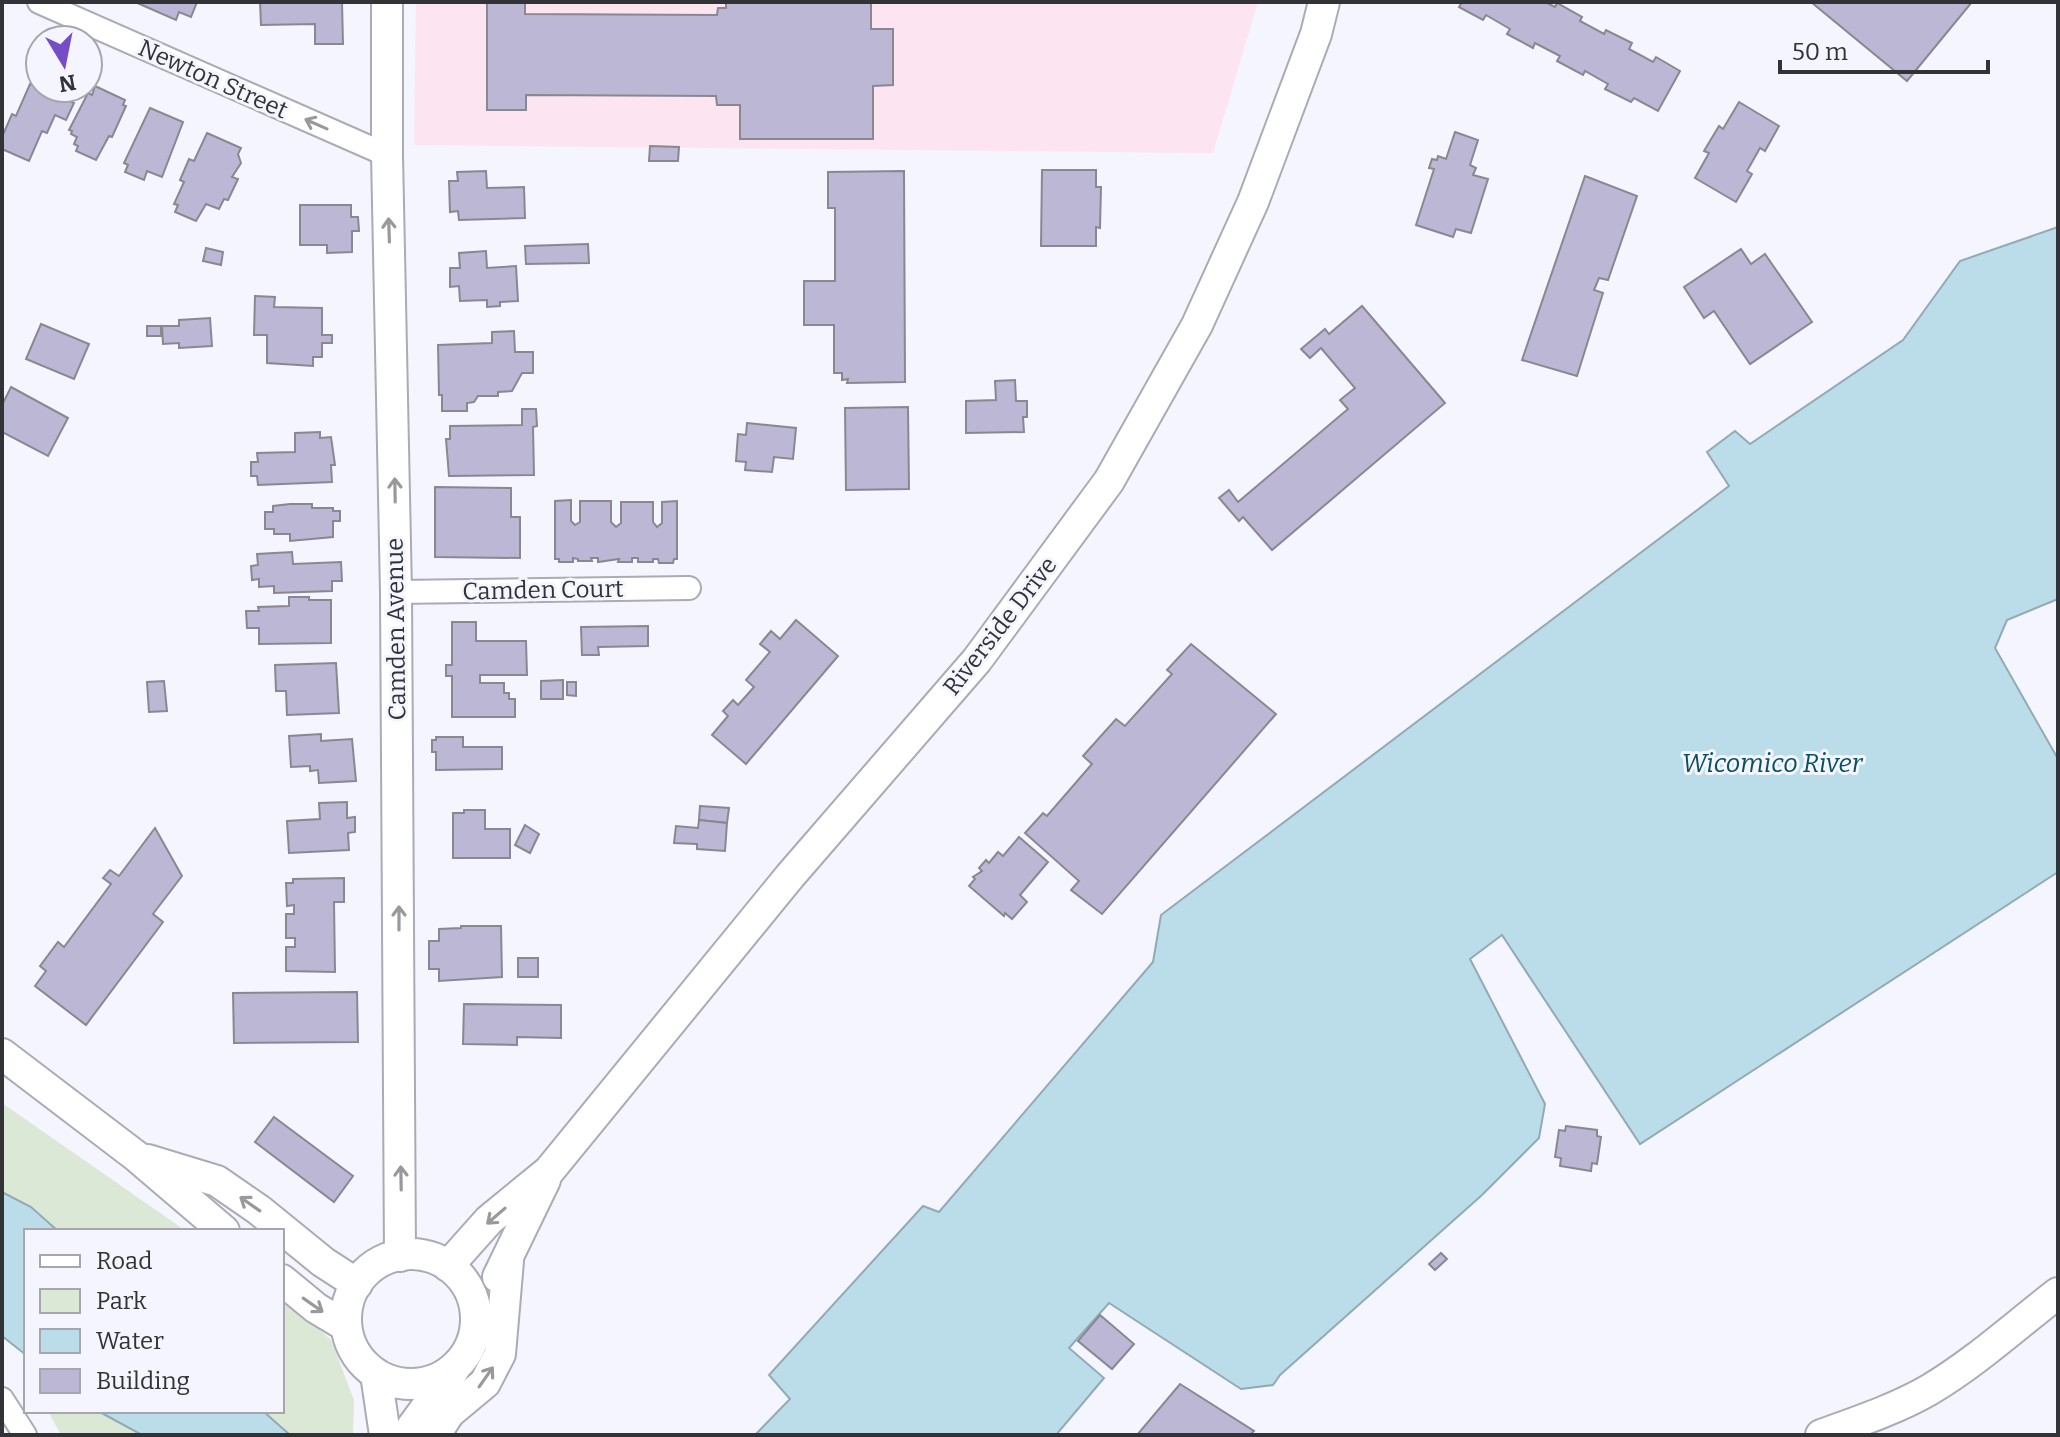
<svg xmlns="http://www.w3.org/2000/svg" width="2060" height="1437" font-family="Bitter,serif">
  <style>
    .education { fill: #fce4f0 }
    .green { fill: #dce8d6 }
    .water { fill: #bbdde9; stroke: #92aab4; stroke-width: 2 }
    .building { fill: #bcb7d4; stroke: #898891; stroke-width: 2 }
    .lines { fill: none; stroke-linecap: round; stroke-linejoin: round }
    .street-casing { stroke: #aaabb5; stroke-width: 26 }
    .secondary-casing { stroke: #aaabb5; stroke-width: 34 }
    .street { stroke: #fff; stroke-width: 22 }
    .secondary { stroke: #fff; stroke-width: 30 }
    .oneway { stroke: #98999b }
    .labels { text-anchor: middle; stroke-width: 6; stroke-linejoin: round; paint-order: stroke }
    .street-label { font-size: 24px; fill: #323337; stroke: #f4f5fe }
    .water-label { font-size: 26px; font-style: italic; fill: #085062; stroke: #f4f5fe }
  </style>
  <rect width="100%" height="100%" fill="#f4f5fe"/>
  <!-- education -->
  <polygon class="education" points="416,2 1258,2 1213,153 414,145"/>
  <!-- green -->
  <g class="green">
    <polygon points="2,1103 186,1231 58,1231 31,1207 2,1192"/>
    <polygon points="282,1297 331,1340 354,1400 353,1435 290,1435 263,1411 282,1411"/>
    <polygon points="48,1411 98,1411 142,1435 61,1435"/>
  </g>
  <!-- water -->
  <g class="water">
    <polygon points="2058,227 2058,599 2007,620 1995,648 2058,759 2058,872 1640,1144 1502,935 1470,959 1545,1104 1539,1138 1482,1195 1280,1375 1273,1385 1241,1389 1109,1303 1069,1348 1104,1378 1056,1435 755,1435 790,1399 769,1375 923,1206 939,1212 1153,962 1161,915 1729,486 1707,452 1735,431 1750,444 1903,340 1960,261"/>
    <polygon points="2,1192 31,1207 58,1231 26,1231 26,1355 2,1336"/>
    <polygon points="98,1411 263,1411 290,1435 142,1435"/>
  </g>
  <!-- building -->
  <g class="building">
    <polygon points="135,2 197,2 191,17 179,12 176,20"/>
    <polygon points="260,2 342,2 343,44 315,44 315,24 261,25"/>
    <polygon points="487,2 525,2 525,14 717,15 718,8 726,8 726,2 871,2 871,29 893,29 893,85 873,86 873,139 740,139 740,105 717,105 716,96 526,95 526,110 487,110"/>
    <polygon points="1462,2 1545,2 1555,7 1557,3 1582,17 1580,21 1604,34 1606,30 1632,43 1629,49 1653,62 1656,57 1680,71 1658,111 1634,98 1631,102 1605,89 1608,84 1585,71 1583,75 1557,61 1560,56 1535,43 1533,48 1507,34 1510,29 1486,15 1483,20 1459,7"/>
    <polygon points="1811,2 1972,2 1907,81"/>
    <polygon points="30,84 74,103 66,120 55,115 47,133 42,131 29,161 2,149 2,137 12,114 16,116"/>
    <polygon points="95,86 125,100 123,105 126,106 112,137 109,136 96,160 76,151 78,146 74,144 77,137 71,134 72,131 69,130 88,93 92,95"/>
    <polygon points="1739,102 1779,126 1765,151 1760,148 1747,171 1752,174 1736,202 1695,178 1709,153 1704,151 1719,126 1723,129"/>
    <polygon points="150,108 183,122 162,177 147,171 144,180 125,172 128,165 124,163"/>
    <polygon points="1455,132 1478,140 1470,165 1476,168 1473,175 1488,179 1471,233 1456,229 1453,237 1416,225 1434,169 1429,168 1432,159 1437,160 1438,156 1446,159"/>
    <polygon points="207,133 241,148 238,154 241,163 232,177 238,179 228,200 224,199 219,209 206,204 196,221 175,212 178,205 174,204 184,182 180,180 189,159 194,161"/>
    <polygon points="650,146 679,147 678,161 649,161"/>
    <polygon points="1042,170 1096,170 1096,187 1101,187 1100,228 1096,227 1096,246 1041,246"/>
    <polygon points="486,171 487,188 524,187 525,218 459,220 458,211 450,212 449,181 458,181 457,172"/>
    <polygon points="904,171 905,382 847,383 848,379 842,380 842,373 834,373 834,325 804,325 804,281 835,281 835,208 828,208 828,172"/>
    <polygon points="1585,176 1637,196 1608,280 1599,278 1594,290 1603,293 1577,376 1522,360"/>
    <polygon points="300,205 351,205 351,217 358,217 359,231 352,231 352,252 327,253 327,245 300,245"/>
    <polygon points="588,244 589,263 526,264 525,246"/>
    <polygon points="206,248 223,252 221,265 203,261"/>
    <polygon points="1741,249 1751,264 1765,254 1812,322 1750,364 1714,311 1704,318 1684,287"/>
    <polygon points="486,251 487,268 516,266 518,301 500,302 500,306 487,307 487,300 460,301 459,286 450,287 450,268 460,268 459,253"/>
    <polygon points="255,296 275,297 274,307 322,308 322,335 332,335 332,343 322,343 322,357 313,357 313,366 267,363 267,335 254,335"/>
    <polygon points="1362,306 1445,403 1272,550 1243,517 1239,521 1219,498 1229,490 1238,502 1348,409 1340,400 1355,388 1321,348 1310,358 1301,349 1325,329 1329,334"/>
    <polygon points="210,318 212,346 179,348 179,343 163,344 162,326 179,326 179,320"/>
    <polygon points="41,324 89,344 74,379 26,359"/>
    <rect x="147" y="326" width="14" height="10"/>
    <polygon points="514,331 515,352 533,352 533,373 522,373 512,391 498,392 498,396 478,396 474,402 467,403 467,411 442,411 442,395 439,395 438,345 492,343 492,332"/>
    <polygon points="1015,380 1016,401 1027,401 1027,417 1023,417 1024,432 966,433 966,401 996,400 995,381"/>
    <polygon points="11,387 68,418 48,456 2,432 2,405"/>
    <polygon points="908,407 909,489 846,490 845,408"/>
    <polygon points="522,409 536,409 537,426 533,427 534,475 449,476 446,439 450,439 450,426 522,425"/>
    <polygon points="747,423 796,428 793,459 774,457 772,472 745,470 746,462 736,461 738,434 746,435"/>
    <polygon points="320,432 320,438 331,437 335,465 331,465 332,482 258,485 257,476 251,476 251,462 258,462 257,453 295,452 295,433"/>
    <polygon points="435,487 511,488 511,517 520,517 520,558 435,557"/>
    <polygon points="571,500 571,521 575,525 580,522 580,501 611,501 611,522 616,527 621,523 621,502 653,502 653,522 657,527 662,523 662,502 677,501 677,559 674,559 673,563 659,563 658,559 653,559 653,562 638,562 638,558 632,558 632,562 618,562 619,559 598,562 598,558 591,558 592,561 578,561 578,559 573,558 573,562 559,562 559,559 555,559 555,501"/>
    <polygon points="290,504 312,504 312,508 333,508 333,511 340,511 340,521 333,521 333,537 290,541 290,534 274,534 274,529 265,529 265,512 273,512 273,506"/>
    <polygon points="292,552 293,564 341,562 342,581 332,581 332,591 274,593 274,586 259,587 259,579 252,580 251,566 258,565 257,554"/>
    <polygon points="289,597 309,597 309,600 331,600 331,643 259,644 259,628 247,628 246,611 259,611 258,607 289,606"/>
    <polygon points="796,620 838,656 746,764 712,735 728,716 723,711 733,700 738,705 754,687 746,680 770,652 760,644 771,631 780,639"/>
    <polygon points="452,622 476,622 476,641 526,641 527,675 480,675 480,683 504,683 504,693 509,693 509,699 515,699 515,717 452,717 452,676 446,676 446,665 452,665"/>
    <polygon points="648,626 648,646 598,647 599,655 582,655 581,627"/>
    <polygon points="1191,644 1276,714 1102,914 1071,890 1079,881 1025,833 1043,813 1047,816 1092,764 1083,756 1116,719 1125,726 1172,674 1167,670"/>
    <polygon points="336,663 339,713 287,715 286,691 276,691 275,665"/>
    <polygon points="563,680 563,699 541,699 541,681"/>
    <polygon points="164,681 167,711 149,712 147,682"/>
    <polygon points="567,682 576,682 576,696 567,695"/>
    <polygon points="321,734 321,741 352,739 356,781 319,783 318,770 310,771 310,766 291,767 289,736"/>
    <polygon points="436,737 463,737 463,747 502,747 502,769 436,770 436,752 432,752 432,740 436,740"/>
    <polygon points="347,802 347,818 355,817 355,832 348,833 349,850 289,853 287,821 320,819 319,803"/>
    <polygon points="700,806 729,808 727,823 699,820"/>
    <polygon points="464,810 485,810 485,829 510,829 510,858 453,858 453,813 464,813"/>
    <polygon points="699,820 727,823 725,851 697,849 697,844 674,843 676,826 698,828"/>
    <polygon points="525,825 539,834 530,853 515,845"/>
    <polygon points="155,828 182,876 153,914 163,922 86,1025 35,986 46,971 40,966 58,942 64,947 111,884 103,878 110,870 119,876"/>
    <polygon points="1019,837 1048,862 1020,895 1027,902 1012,919 1005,913 1004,916 969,886 975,879 973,877 982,871 979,868 986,860 989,863 998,852 1003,856"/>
    <polygon points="344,878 344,902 334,902 335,972 286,971 286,947 295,947 295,938 286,938 286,914 294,914 294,905 287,906 286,883 293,883 293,879"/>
    <polygon points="461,926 501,926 502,977 439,981 439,969 429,969 429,941 439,941 439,929 461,928"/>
    <rect x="518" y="958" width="20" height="19"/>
    <polygon points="357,992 358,1042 234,1043 233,993"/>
    <polygon points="464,1004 561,1005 561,1038 517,1037 517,1045 463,1044"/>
    <polygon points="274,1117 353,1176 334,1202 255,1142"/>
    <polygon points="1566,1126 1597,1130 1597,1136 1601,1137 1597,1164 1592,1163 1591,1171 1560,1166 1561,1158 1555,1157 1559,1130 1565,1131"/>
    <polygon points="1441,1253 1447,1259 1435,1270 1429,1264"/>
    <polygon points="1100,1315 1134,1344 1112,1369 1078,1341"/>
    <polygon points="1180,1384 1254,1431 1250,1435 1137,1435"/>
  </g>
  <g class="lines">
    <defs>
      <g id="street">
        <polyline points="39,2 387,155"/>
        <polyline points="396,592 689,588"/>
        <polyline points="2,1399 25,1435"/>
      </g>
      <g id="secondary">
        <polyline points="387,2 387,155 396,592 400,1256"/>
        <polyline points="2,1054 136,1156 224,1231"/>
        <polyline points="148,1160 217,1181 259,1210 323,1262 357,1284"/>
        <circle cx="411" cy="1319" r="65"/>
        <polyline points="448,1266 489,1220 549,1171 790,876 977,660 1109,481 1197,325 1253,202 1316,34 1324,2"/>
        <polyline points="498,1277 545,1180"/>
        <polyline points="282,1280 316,1308 346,1326"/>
        <polyline points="376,1374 385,1435"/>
        <polyline points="410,1435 412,1427 453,1371"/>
        <polyline points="435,1435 449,1413 485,1383 500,1354 508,1261"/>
        <path d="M1821 1435C1857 1422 1896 1409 1929 1390 1976 1362 2015 1326 2058 1293"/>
      </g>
    </defs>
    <!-- street casing -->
    <use href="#street" class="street-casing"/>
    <!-- secondary casing -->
    <use href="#secondary" class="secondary-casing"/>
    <!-- street -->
    <use href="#street" class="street"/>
    <!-- secondary -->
    <use href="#secondary" class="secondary"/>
  </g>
  <!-- one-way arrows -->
  <defs><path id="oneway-shaft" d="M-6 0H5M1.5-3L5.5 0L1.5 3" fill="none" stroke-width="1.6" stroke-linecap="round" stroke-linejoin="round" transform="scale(2)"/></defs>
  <g class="oneway">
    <use href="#oneway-shaft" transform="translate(316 124) rotate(-156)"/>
    <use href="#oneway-shaft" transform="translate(389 230) rotate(-92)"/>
    <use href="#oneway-shaft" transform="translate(395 490) rotate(-91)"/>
    <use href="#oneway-shaft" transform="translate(399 918) rotate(-90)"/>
    <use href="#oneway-shaft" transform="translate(401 1178) rotate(-91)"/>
    <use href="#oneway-shaft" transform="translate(250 1204) rotate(-145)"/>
    <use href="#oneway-shaft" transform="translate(496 1216) rotate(139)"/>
    <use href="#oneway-shaft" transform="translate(313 1305) rotate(35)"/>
    <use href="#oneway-shaft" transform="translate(486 1377) rotate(-55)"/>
  </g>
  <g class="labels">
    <!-- street labels -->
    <g class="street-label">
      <text transform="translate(213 79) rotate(24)" y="8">Newton Street</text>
      <text transform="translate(543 590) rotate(-1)" y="8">Camden Court</text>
      <text transform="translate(1000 626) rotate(-52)" y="8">Riverside Drive</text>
      <text transform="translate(396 629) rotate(-91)" y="8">Camden Avenue</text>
    </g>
    <!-- water labels -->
    <g class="water-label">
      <text x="1772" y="772">Wicomico River</text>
    </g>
  </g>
  <!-- border -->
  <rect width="2060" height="1437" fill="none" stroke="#323337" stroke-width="8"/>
  <!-- legend -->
  <rect x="24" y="1229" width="260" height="184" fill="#f4f5fe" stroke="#a6a7ae" stroke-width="2"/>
  <rect x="40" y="1255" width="40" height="12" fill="#ffffff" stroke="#a6a7ae" stroke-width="2"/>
  <text x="96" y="1269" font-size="24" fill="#323337">Road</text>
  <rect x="40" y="1289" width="40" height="24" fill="#dce8d6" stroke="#a6a7ae" stroke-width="2"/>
  <text x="96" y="1309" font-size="24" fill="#323337">Park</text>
  <rect x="40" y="1329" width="40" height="24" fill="#bbdde9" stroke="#a6a7ae" stroke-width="2"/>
  <text x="96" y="1349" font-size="24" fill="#323337">Water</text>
  <rect x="40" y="1369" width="40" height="24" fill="#bcb7d4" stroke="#a6a7ae" stroke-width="2"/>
  <text x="96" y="1389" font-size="24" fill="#323337">Building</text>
  <!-- north arrow -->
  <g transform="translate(64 64) rotate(170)"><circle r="38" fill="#f4f5fe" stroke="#a6a7ae" stroke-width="2"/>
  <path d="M0-6L14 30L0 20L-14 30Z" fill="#754dc6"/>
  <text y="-12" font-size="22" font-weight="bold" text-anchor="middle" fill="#323337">N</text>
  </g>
  <!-- scale -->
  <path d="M1780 60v12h208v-12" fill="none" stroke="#323337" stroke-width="4"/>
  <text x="1792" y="60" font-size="24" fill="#323337" stroke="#f4f5fe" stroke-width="6" paint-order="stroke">50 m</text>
</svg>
